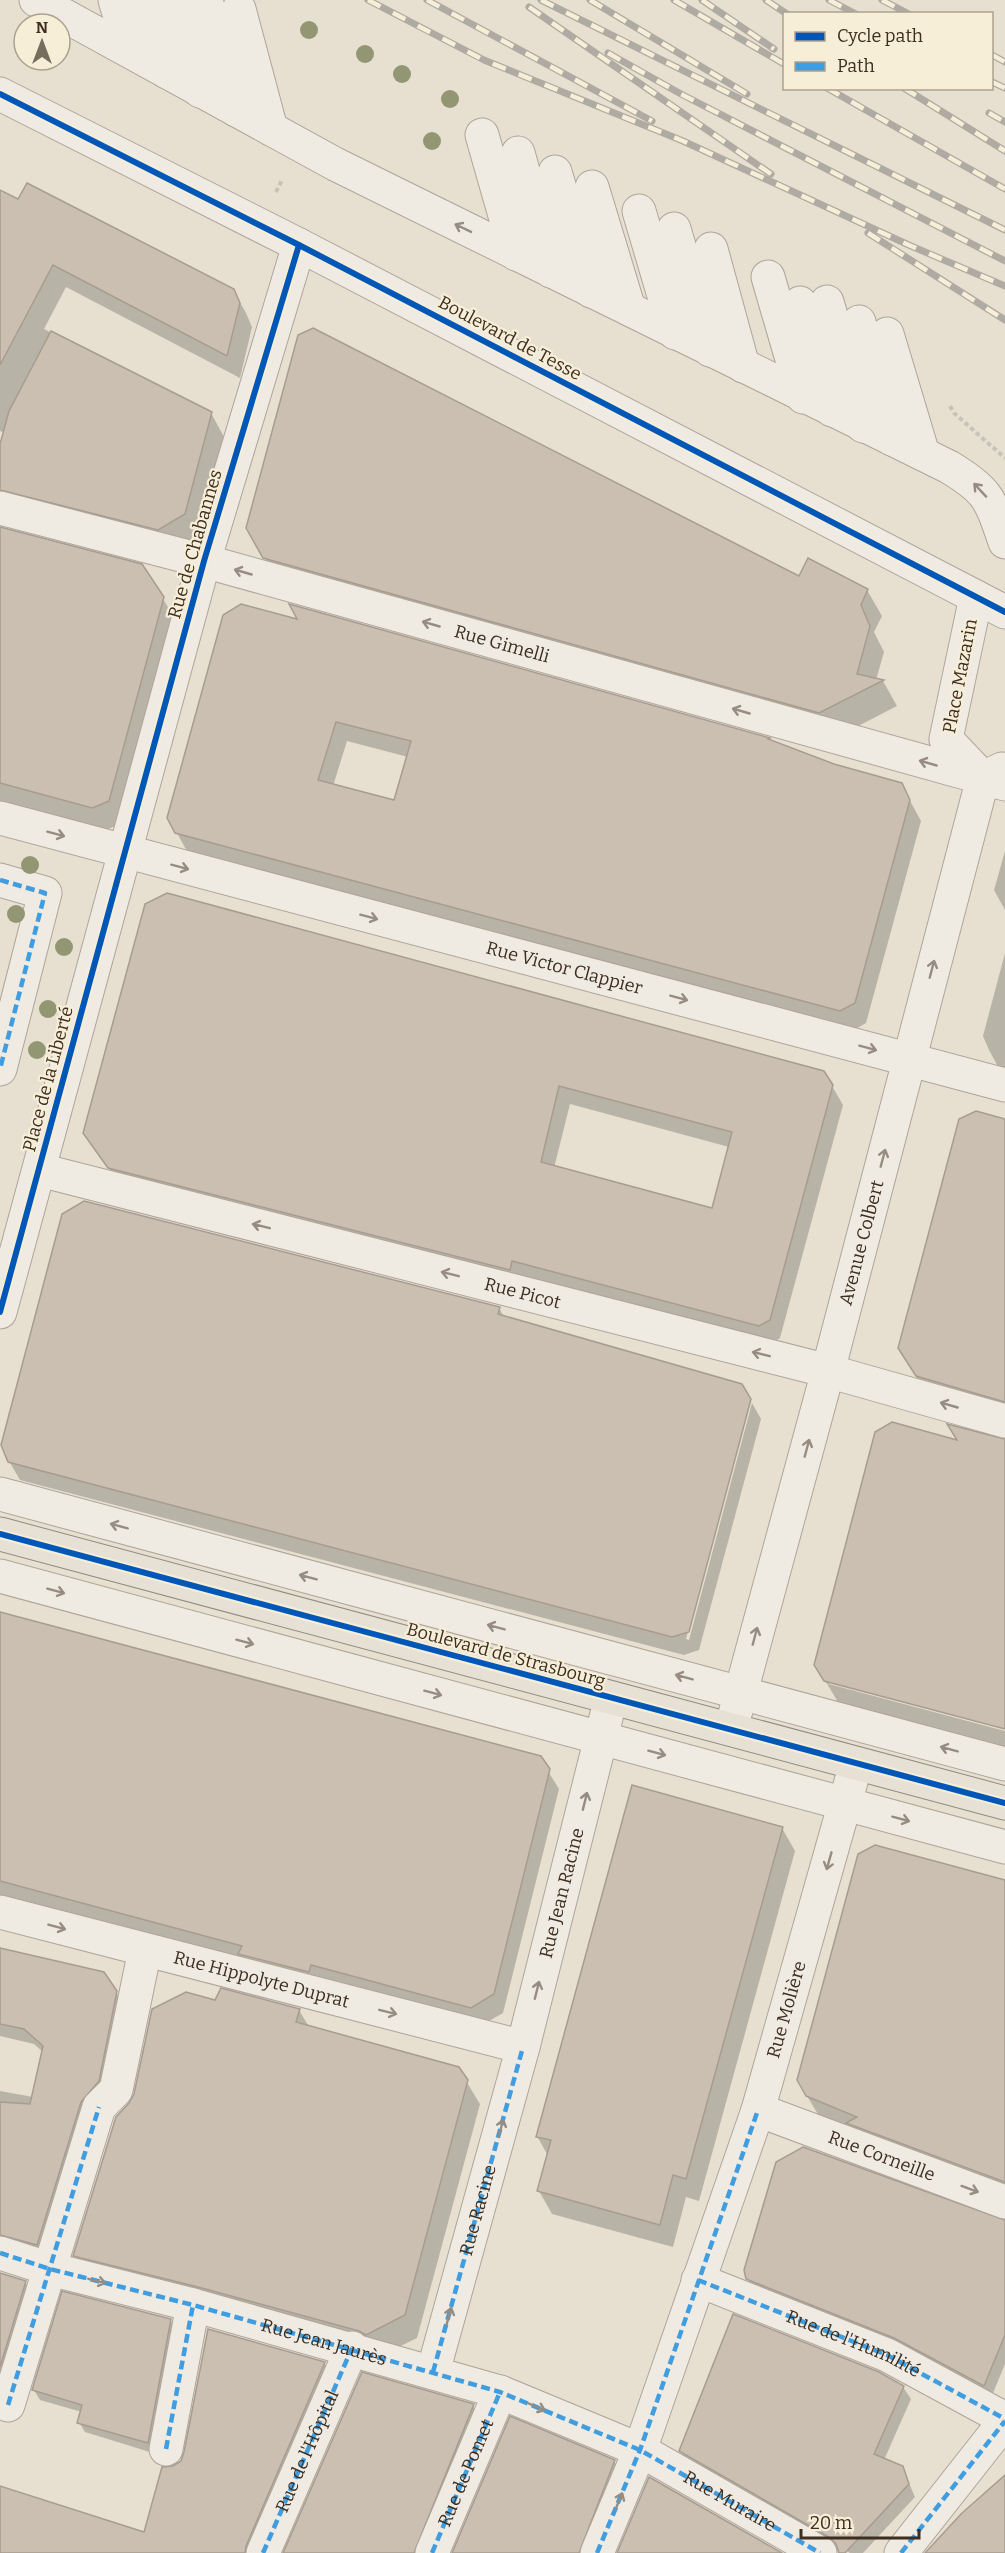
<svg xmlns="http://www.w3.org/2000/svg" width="1005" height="2553" font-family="Bitter,serif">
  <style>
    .shadow { fill: #0003; fill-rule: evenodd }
    .building { fill: #cbbfb2; stroke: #a89c90; stroke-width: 1.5; fill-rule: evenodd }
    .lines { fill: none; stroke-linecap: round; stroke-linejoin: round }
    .minor-casing { stroke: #ada599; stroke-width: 35 }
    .major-casing { stroke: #928b80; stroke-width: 35 }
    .path { stroke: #c8c2b9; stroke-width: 4; stroke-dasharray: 4.5 3; stroke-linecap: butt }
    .minor { stroke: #efebe3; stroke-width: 33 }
    .major { stroke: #e6e1d4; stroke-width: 33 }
    .rail-casing { stroke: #afaaa2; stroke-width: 7 }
    .rail { stroke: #f7eed8; stroke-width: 4.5; stroke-dasharray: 14; stroke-linecap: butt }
    .quiet { stroke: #3f9de0; stroke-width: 4.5; stroke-dasharray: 9 4.5; stroke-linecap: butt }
    .cycleway-casing { stroke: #f7eed8; stroke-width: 10 }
    .cycleway { stroke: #0057b8; stroke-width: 6 }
    .tree { fill: #929673 }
    .oneway { stroke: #968c82 }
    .labels { text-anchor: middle; stroke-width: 4.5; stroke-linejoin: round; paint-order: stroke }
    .street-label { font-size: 18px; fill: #3d2e20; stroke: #f7eed8 }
  </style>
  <rect width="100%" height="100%" fill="#e7e0d1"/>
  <!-- shadow -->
  <g class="shadow">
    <polygon points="0,192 233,290 246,313 252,327 240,378 66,287 44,329 211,413 224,437 198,537 172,552 0,519 0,450 5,433 0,431"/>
    <polygon points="248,528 799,578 867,590 882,616 874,632 884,652 876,680 883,681 897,706 835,738 279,583"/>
    <polygon points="0,529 162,597 176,621 122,823 106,830 0,803"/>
    <path d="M292 606 769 739 771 742 834 765 901 784 921 821 866 1023 852 1031 188 853 177 833 300 622ZM347 741 408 757 395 802 333 786Z"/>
    <polygon points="1005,851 1005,910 994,890"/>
    <path d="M147 905 832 1086 843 1105 780 1338 770 1344 120 1186 85 1132ZM570 1104 729 1147 713 1210 554 1168Z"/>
    <polygon points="1005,953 1005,1074 1002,1074 989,1050 983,1036"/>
    <polygon points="1005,1120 1005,1421 931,1400 913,1372"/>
    <polygon points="499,1308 504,1317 741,1385 751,1401 686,1639 689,1640 752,1403 761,1419 699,1650 684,1655 20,1480 9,1461"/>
    <polygon points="1005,1441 1005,1728 829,1680 829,1684 1005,1731 1005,1749 839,1704 816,1665 959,1442"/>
    <polygon points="0,1613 540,1758 559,1789 503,2013 482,2025 0,1896"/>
    <polygon points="782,1828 795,1851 699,2201 686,2197 673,2247 552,2214 539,2191 548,2156 537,2136"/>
    <polygon points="1005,1882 1005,2197 819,2116 807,2096"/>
    <polygon points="0,1949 116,1992 125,2008 46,2260 0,2252 0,2091 33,2097 43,2052 34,2044 0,2036"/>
    <polygon points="216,2002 299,2010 309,2027 466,2081 480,2104 417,2338 380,2356 88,2278 75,2255"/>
    <polygon points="1005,2241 1005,2364 991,2398 755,2291 747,2278"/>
    <polygon points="0,2274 25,2282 34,2298 0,2409"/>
    <polygon points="170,2320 176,2330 153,2453 85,2432 79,2422 82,2412 40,2400 34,2390"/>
    <polygon points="209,2331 324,2363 333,2378 257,2553 0,2553 0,2487 145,2535 173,2468 182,2462 186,2453"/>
    <polygon points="363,2374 473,2406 482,2421 426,2553 285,2553"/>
    <polygon points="903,2387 911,2399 884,2460 902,2467 915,2497 863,2553 850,2553 832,2541 830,2544 688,2463 681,2451"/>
    <polygon points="614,2461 623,2477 591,2553 454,2553"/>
  </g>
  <!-- building -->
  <g class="building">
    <polygon points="27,183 234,289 240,303 227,356 53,265 0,365 0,190 18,199"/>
    <polygon points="313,328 799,576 808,558 868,589 861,605 870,626 857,674 884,680 819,713 263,558 246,528 298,335"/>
    <polygon points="51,331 212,412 185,514 158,530 0,490 0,444 9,411"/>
    <polygon points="0,527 142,564 164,597 109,801 92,808 0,783"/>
    <path d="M241 604 297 619 289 604 770 738 768 739 834 764 902 783 910 800 855 1003 840 1011 175 833 167 818 223 615ZM336 722 411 741 394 800 318 780Z"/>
    <path d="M167 893 824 1071 833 1085 770 1320 759 1326 512 1261 510 1270 108 1168 83 1133 145 904ZM559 1086 732 1132 712 1208 541 1162Z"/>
    <polygon points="976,1111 1005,1119 1005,1402 916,1376 898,1348 959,1119"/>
    <polygon points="84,1201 500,1307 498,1314 742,1384 751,1399 689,1632 672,1637 8,1462 1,1445 62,1214"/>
    <polygon points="892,1422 957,1440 947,1424 1005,1439 1005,1729 824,1681 814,1665 875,1432"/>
    <polygon points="0,1612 541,1756 550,1769 494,1994 471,2008 311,1965 309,1972 238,1954 242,1946 0,1881"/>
    <polygon points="632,1785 783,1827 686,2179 673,2175 660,2225 537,2191 551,2140 536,2137"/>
    <polygon points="875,1845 1005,1880 1005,2182 846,2123 857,2117 806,2096 797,2080 858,1854"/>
    <polygon points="0,1948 104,1972 117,1991 99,2081 81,2102 37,2245 0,2235 0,2102 30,2104 43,2046 24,2029 0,2024"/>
    <polygon points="221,1988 300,2009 296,2022 459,2067 468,2080 405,2315 366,2335 359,2331 198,2287 73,2256 116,2117 129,2103 134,2094 152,2009 186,1992 215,2000"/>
    <polygon points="803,2147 1005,2220 1005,2335 984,2386 894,2338 746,2279 744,2270 776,2162"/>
    <polygon points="0,2273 26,2281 0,2367"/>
    <polygon points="62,2291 171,2319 148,2443 77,2423 82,2405 32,2390"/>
    <polygon points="733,2314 879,2372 904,2386 874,2454 903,2466 909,2484 845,2553 839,2553 836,2544 829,2537 679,2451"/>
    <polygon points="208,2329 325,2362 246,2546 245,2553 0,2553 0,2486 144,2532 162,2467 173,2466 181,2461 184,2452"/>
    <polygon points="362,2372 474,2404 414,2553 283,2553"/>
    <polygon points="510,2416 615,2460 579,2553 452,2553"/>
    <polygon points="1005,2475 1005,2553 925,2553 961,2514"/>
    <polygon points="649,2477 782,2553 617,2553"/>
  </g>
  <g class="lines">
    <defs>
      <g id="minor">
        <path d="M36 0 335 164 949 467C989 491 990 499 1005 542"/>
        <polyline points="115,0 130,51"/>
        <polyline points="145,0 167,72"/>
        <polyline points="174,0 200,91"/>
        <polyline points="206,0 236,110"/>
        <polyline points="239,9 271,129"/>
        <polyline points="0,94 299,245 1005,612"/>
        <polyline points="482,135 516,254"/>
        <polyline points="518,153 551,271"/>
        <polyline points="555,172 591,291"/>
        <polyline points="592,187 629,309"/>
        <polyline points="639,211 675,333"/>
        <polyline points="674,229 710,350"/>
        <polyline points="711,249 743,366"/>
        <polyline points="768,277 803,397"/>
        <polyline points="827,302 863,426"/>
        <polyline points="800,303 832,410"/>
        <polyline points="859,322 892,439"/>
        <polyline points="887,334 923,454"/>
        <path id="s1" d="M0 508 204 561 1005 784"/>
        <polyline points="976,597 946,739 983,778"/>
        <path id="s2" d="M0 818 1005 1085"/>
        <polyline points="0,880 45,893 0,1069"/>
        <path id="s3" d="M40 1170 828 1371 1005 1421"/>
        <polyline points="0,1312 204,561 299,245"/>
        <polyline points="0,1494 1005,1764"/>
        <polyline points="0,1576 1005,1847"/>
        <path id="s4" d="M735 1714 828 1371 983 778 1002 769"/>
        <path id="s5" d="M0 1912 523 2047"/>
        <path id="s6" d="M758 2110 1005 2202"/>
        <polyline points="0,2253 50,2269 193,2305 500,2392 640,2450 820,2553"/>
        <path id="s7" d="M698 2280 887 2355 1005 2419"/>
        <path id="s8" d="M433 2372 523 2047 611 1698"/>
        <polyline points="8,2405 99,2107 116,2090 145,1950"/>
        <polyline points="166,2449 193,2305"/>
        <polyline points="263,2553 352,2348"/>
        <polyline points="432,2553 500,2392"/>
        <path id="s9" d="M597 2553 640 2450 758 2110 856 1764"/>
        <polyline points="901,2553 1005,2421"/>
      </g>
      <polyline id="major" points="0,1534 1005,1803"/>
    </defs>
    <!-- minor casing -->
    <use href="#minor" class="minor-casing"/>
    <!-- major casing -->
    <use href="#major" class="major-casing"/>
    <!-- path -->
    <g class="path">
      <polyline points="276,192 282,180"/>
      <polyline points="950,406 954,413 1005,458"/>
    </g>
    <!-- minor -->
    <use href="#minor" class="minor"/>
    <!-- major -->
    <use href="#major" class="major"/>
    <defs>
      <g id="rail">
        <polyline points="368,0 484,60 683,141 911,246 1005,286"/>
        <polyline points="427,0 652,121"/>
        <polyline points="541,0 1005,230"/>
        <polyline points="590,0 747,94"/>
        <polyline points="674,0 784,64"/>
        <polyline points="702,0 774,49"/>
        <polyline points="766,0 787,14"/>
        <polyline points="829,0 856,14"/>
        <polyline points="882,0 909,14"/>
        <polyline points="529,7 771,174"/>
        <polyline points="608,53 681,94 1005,261"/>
        <polyline points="992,55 1005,62"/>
        <polyline points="992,82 1005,88"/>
        <polyline points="827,88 1005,189"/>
        <polyline points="904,88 1005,151"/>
        <polyline points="989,113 1005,122"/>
        <polyline points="868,233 1005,320"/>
      </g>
    </defs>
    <!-- rail casing -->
    <use href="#rail" class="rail-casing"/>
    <!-- rail -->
    <use href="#rail" class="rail"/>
    <!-- quiet -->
    <g class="quiet">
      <polyline points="0,880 45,893 0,1069"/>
      <path id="s10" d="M0 2253 50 2269 193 2305 500 2392 640 2450 820 2553"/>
      <polyline points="698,2280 887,2355 1005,2419"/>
      <path id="s11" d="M433 2372 523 2047"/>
      <polyline points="8,2405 99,2107"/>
      <polyline points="166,2449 193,2305"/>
      <path id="s12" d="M263 2553 352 2348"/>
      <path id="s13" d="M432 2553 500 2392"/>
      <polyline points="597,2553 640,2450 758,2110"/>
      <polyline points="901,2553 1005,2421"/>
    </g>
    <defs>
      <g id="cycleway">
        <polyline points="0,94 299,245 1005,612"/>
        <polyline points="0,1312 204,561 299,245"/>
        <polyline points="0,1534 1005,1803"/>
      </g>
    </defs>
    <!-- cycleway casing -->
    <use href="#cycleway" class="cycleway-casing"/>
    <!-- cycleway -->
    <use href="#cycleway" class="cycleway"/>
  </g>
  <!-- trees -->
  <g class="tree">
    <circle cx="309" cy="30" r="9"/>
    <circle cx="365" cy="54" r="9"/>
    <circle cx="402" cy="74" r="9"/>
    <circle cx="450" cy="99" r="9"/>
    <circle cx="432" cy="141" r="9"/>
    <circle cx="30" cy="865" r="9"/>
    <circle cx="16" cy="914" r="9"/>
    <circle cx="64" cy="947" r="9"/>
    <circle cx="48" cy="1009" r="9"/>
    <circle cx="37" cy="1050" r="9"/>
  </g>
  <!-- one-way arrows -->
  <defs><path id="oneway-shaft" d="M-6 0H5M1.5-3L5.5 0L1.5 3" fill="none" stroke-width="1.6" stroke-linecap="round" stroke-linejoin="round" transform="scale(1.5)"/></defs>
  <g class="oneway">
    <use href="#oneway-shaft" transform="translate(463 228) rotate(-154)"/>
    <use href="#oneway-shaft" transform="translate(980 490) rotate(-133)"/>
    <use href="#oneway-shaft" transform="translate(243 572) rotate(-164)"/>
    <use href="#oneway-shaft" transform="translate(431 624) rotate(-164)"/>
    <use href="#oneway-shaft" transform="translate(741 711) rotate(-164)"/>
    <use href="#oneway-shaft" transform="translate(928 763) rotate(-164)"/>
    <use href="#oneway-shaft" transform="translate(56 834) rotate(15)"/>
    <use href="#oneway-shaft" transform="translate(180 867) rotate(15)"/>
    <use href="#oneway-shaft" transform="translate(369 917) rotate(15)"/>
    <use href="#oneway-shaft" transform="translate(932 969) rotate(-75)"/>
    <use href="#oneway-shaft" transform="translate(679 998) rotate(15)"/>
    <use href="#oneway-shaft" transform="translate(868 1048) rotate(15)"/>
    <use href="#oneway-shaft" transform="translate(883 1158) rotate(-75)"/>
    <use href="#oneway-shaft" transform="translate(261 1226) rotate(-166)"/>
    <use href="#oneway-shaft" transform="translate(450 1274) rotate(-166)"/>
    <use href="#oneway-shaft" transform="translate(761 1354) rotate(-166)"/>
    <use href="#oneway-shaft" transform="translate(949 1405) rotate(-164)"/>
    <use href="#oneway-shaft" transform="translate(807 1448) rotate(-75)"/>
    <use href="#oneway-shaft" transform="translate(119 1526) rotate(-165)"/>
    <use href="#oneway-shaft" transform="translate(308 1577) rotate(-165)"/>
    <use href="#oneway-shaft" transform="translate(56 1591) rotate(15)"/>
    <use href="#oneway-shaft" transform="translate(496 1627) rotate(-165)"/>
    <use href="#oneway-shaft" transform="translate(755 1636) rotate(-75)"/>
    <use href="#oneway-shaft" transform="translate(245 1642) rotate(15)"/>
    <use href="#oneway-shaft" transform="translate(684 1677) rotate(-165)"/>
    <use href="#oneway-shaft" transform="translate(433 1693) rotate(15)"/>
    <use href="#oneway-shaft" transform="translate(949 1749) rotate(-165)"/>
    <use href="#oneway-shaft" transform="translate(657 1753) rotate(15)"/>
    <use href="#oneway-shaft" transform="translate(585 1801) rotate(-76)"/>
    <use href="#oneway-shaft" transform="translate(901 1819) rotate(15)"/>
    <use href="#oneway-shaft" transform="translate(829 1861) rotate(106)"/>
    <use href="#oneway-shaft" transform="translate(57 1927) rotate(15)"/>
    <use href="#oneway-shaft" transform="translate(537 1990) rotate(-76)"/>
    <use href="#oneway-shaft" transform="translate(388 2012) rotate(14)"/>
    <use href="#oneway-shaft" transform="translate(501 2128) rotate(-75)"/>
    <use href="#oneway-shaft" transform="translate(970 2189) rotate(20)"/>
    <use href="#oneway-shaft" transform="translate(97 2281) rotate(14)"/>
    <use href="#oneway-shaft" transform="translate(449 2316) rotate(-74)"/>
    <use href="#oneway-shaft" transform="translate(537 2407) rotate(23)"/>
    <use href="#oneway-shaft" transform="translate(619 2501) rotate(-67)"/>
  </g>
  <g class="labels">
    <!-- street labels -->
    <g class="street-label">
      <text transform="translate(510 338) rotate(28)" y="6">Boulevard de Tesse</text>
      <text transform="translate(195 544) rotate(-74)" y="6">Rue de Chabannes</text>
      <text dy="6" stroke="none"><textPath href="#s1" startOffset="520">Rue Gimelli</textPath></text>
      <text transform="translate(960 676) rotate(-79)" y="6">Place Mazarin</text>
      <text dy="6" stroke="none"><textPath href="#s2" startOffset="584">Rue Victor Clappier</textPath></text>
      <text transform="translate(48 1079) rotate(-75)" y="6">Place de la Liberté</text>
      <text dy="6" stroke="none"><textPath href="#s4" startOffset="488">Avenue Colbert</textPath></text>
      <text dy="6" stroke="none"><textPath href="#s3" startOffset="498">Rue Picot</textPath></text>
      <text transform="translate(506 1655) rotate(15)" y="6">Boulevard de Strasbourg</text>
      <text dy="6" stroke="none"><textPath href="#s8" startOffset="496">Rue Jean Racine</textPath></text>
      <text dy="6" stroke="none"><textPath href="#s5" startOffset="270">Rue Hippolyte Duprat</textPath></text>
      <text dy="6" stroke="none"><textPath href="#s9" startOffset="576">Rue Molière</textPath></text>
      <text dy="6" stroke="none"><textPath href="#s6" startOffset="132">Rue Corneille</textPath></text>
      <text dy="6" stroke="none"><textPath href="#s11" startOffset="168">Rue Racine</textPath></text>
      <text dy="6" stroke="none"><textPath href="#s10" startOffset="336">Rue Jean Jaurès</textPath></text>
      <text dy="6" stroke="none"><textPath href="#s7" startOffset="168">Rue de l'Humilité</textPath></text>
      <text dy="6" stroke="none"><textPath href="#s12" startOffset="111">Rue de l'Hôpital</textPath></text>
      <text dy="6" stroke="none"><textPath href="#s13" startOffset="87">Rue de Pomet</textPath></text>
      <text dy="6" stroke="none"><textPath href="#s10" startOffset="774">Rue Muraire</textPath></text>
    </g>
  </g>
  <!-- legend -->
  <rect x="783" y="12" width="210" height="78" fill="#f7eed8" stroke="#ada18e" stroke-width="1.5"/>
  <rect x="795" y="32" width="30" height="9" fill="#0057b8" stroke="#ada18e" stroke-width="1.5"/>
  <text x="837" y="42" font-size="18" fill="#3d2e20">Cycle path</text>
  <rect x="795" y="62" width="30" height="9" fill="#3f9de0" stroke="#ada18e" stroke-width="1.5"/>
  <text x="837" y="72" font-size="18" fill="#3d2e20">Path</text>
  <!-- north arrow -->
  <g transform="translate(42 42)"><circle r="28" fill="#f7eed8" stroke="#ada18e" stroke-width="1.5"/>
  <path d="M0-4.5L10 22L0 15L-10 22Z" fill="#786c5e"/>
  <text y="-9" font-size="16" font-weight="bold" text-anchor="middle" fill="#3d2e20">N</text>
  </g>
  <!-- scale -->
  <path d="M801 2529v9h118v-9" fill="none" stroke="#3d2e20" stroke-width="3"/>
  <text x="810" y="2529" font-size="18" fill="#3d2e20" stroke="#f7eed8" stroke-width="4.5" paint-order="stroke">20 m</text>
</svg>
